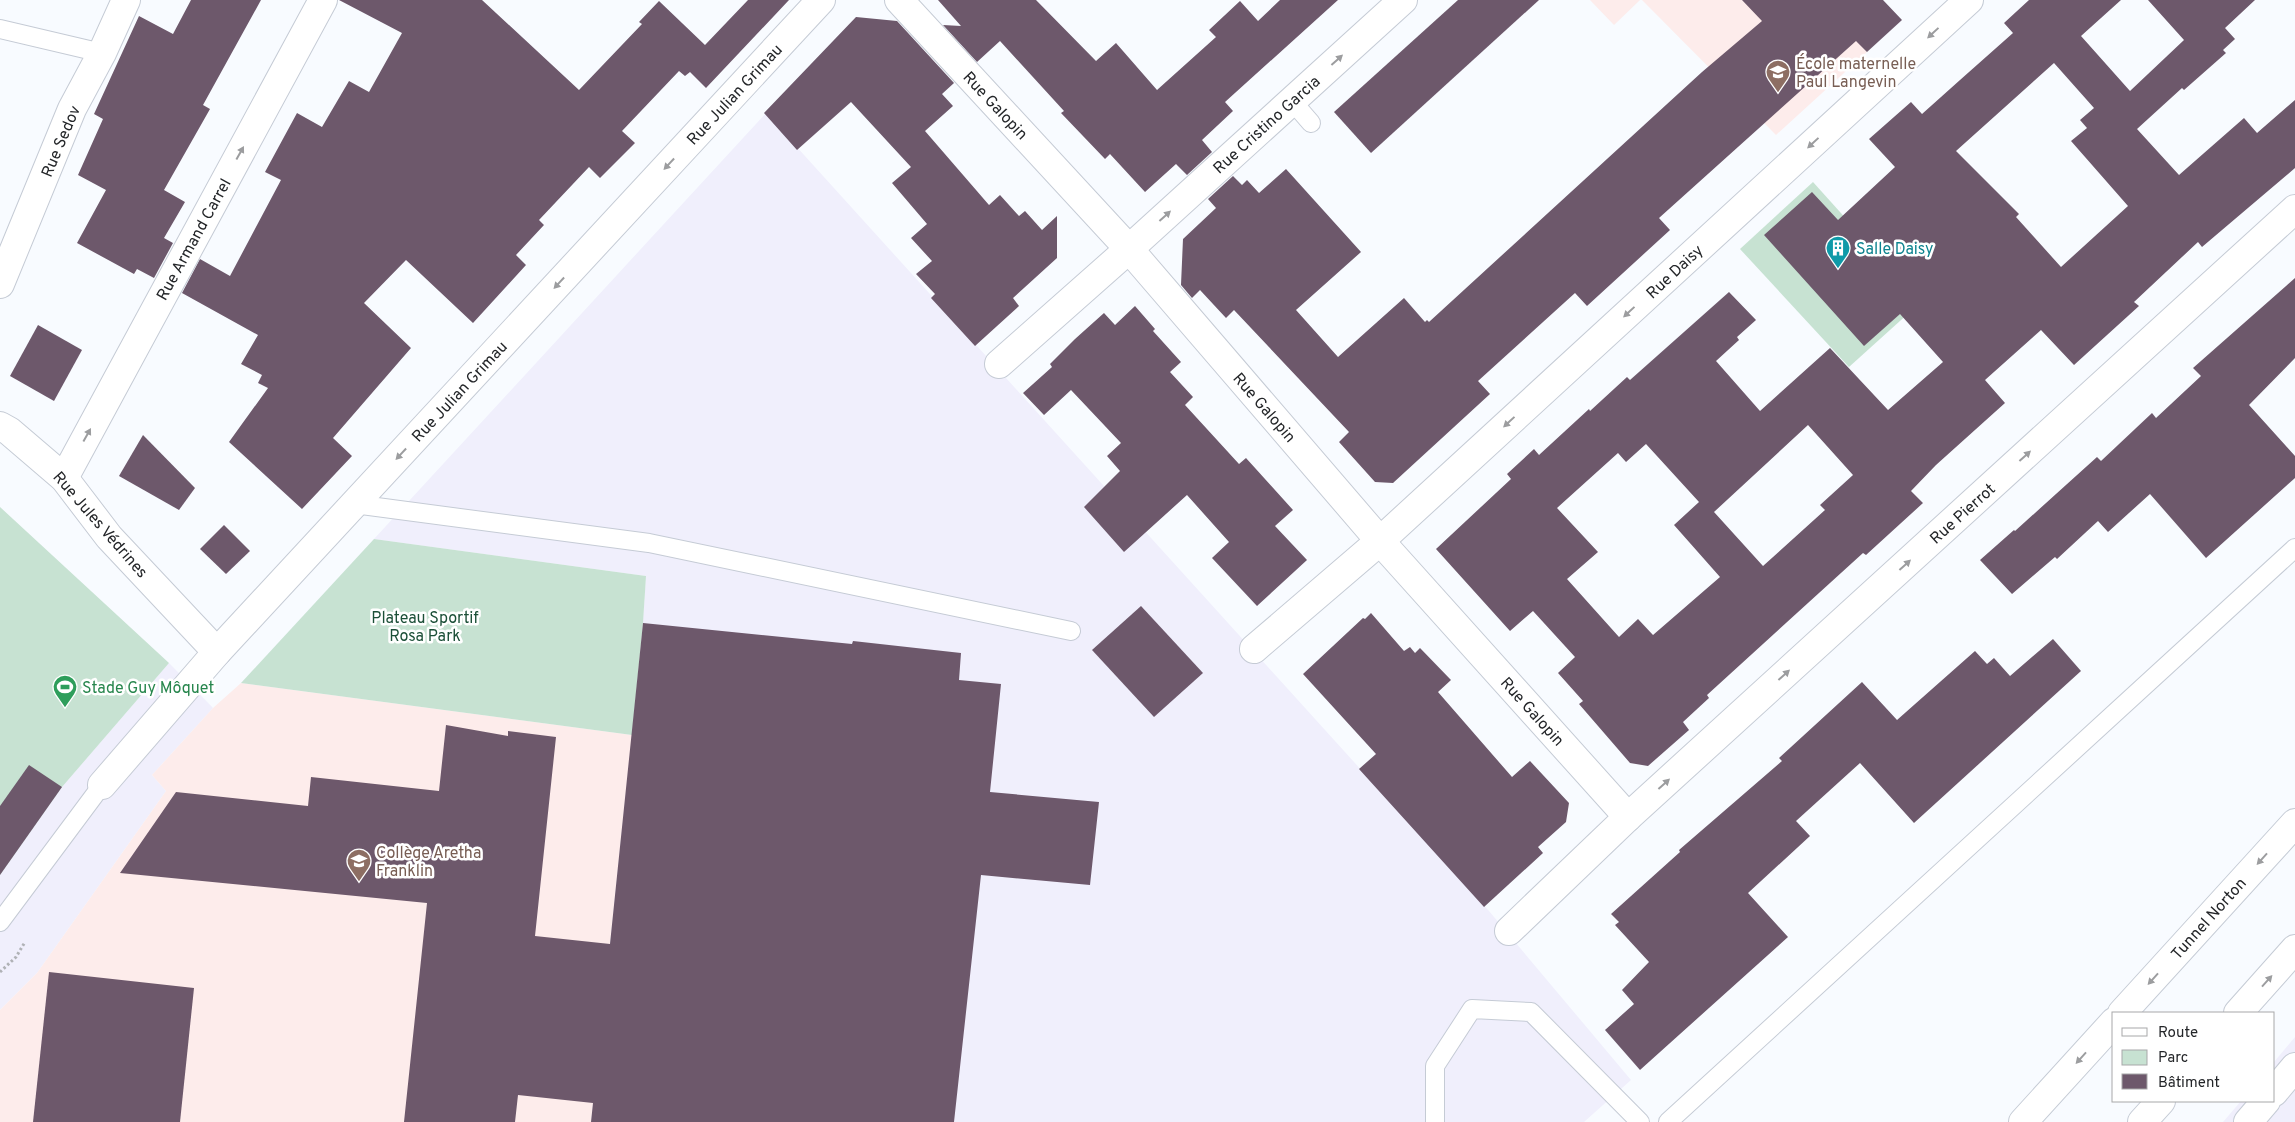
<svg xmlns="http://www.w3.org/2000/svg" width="2295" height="1122" font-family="Overpass,sans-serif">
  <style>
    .industrial { fill: #f0effc }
    .education { fill: #fdeceb }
    .green { fill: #c7e2d2 }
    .building { fill: #6d586b; fill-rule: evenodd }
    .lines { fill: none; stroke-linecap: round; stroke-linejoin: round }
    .service-casing { stroke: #c5cbd5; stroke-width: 20 }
    .minor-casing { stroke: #c5cbd5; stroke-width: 30 }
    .motorway-casing { stroke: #c5cbd5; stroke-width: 30 }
    .path { stroke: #b0b2b6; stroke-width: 3; stroke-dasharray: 2.5 2.5; stroke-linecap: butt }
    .service { stroke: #fff; stroke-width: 18 }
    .minor { stroke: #fff; stroke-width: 28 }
    .motorway { stroke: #fff; stroke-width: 28 }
    .oneway { fill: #9c9d9f }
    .labels { text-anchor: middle; stroke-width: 5; stroke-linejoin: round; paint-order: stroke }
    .education-label { font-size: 16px; fill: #785e54; stroke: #fff; text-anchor: start }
    .street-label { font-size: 16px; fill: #242629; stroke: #fff }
    .culture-label { font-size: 16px; fill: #0d838f; stroke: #fff; text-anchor: start }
    .park-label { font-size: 16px; fill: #1b4f37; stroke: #fff }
    .leisure-label { font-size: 16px; fill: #27864d; stroke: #fff; text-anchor: start }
  </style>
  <rect width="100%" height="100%" fill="#f8fbff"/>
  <!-- industrial -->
  <g class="industrial">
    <polygon points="766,113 1489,911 1631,1080 1584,1122 591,1122 641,647 646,576 374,539"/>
    <polygon points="169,663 213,708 152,775 166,791 37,973 0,1010 0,875 62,787"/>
    <polygon points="2295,1037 2295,1122 2223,1122 2241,1101 2274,1101 2274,1062"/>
  </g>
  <!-- education -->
  <g class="education">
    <polygon points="1590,0 1640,0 1614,25"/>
    <polygon points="1642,0 1820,0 1867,52 1776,135"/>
    <polygon points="241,683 632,735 591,1122 0,1122 0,1010 37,973 166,791 152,775 213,708"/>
  </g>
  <!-- green -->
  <g class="green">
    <polygon points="1813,182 1921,302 1849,367 1740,249"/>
    <polygon points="0,507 169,663 62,787 0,875"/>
    <polygon points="374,539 646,576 643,623 632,735 241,683"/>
  </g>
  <!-- building -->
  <g class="building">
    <polygon points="191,0 261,0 203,105 210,109 164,190 185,202 164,238 173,243 154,278 137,269 134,274 77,243 106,190 78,175 103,119 94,114 139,16 173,34"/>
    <polygon points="339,0 482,0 579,90 642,24 639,22 659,1 705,45 748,0 789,0 706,88 690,72 685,76 679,71 622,131 635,143 600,178 589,167 539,220 544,225 516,255 526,265 473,323 406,260 364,303 411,348 333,438 352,456 302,509 229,442 268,388 258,383 262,375 241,364 258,335 182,293 200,259 230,276 281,180 265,172 297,113 322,127 349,81 369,92 402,33"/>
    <polygon points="938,0 1036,0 1096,61 1116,43 1157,90 1216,37 1209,30 1240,1 1258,21 1280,0 1338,0 1225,102 1233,111 1202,140 1212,152 1187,175 1176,164 1145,192 1110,154 1105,159 1061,113 1064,111 1000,41 977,62 943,25 961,26"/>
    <polygon points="1458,0 1539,0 1371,153 1334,112"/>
    <polygon points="1742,0 1883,0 1902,20 1867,52 1856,41 1659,218 1670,230 1587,306 1575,293 1478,381 1490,394 1393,483 1375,482 1339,442 1349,432 1234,310 1226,318 1200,290 1192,298 1181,285 1183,239 1216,208 1208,199 1233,176 1242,185 1247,180 1259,193 1286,169 1361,252 1296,310 1338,357 1404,298 1425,322 1427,320 1429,322 1702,72 1762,21"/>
    <path d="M2029 0H2121L2081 36 2130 91 2184 40 2148 0H2255L2225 28 2235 39 2223 50 2226 53 2184 90 2182 88 2137 129 2179 175 2244 118 2257 133 2295 100V168L2202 247 2198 242 2134 302 2139 306 2074 365 2041 330 1985 380 2005 403 1936 465 1911 491 1923 503 1866 555 1863 553 1707 695 1709 698 1683 722 1689 730 1648 766 1630 763 1579 704 1583 701 1558 673 1575 657 1533 611 1510 631 1436 549 1511 479 1507 474 1534 449 1539 455 1589 409 1590 411 1627 377 1630 380 1729 292 1756 320 1737 337 1739 340 1716 361 1760 411 1830 348 1888 410 1943 362 1900 314 1864 346 1764 235 1812 192 1838 220 1895 167 1869 139 1911 102 1922 114 1960 80 2013 33 2004 23ZM2054 63 2094 108 2080 120 2087 128 2071 141 2128 206 2061 267 2016 217 2019 214 1956 151ZM1808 425 1853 475 1820 505 1825 510 1763 566 1714 512ZM1646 444 1699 502 1674 525 1720 577 1653 635 1638 619 1619 637 1567 579 1598 552 1557 508 1618 453 1626 462Z"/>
    <polygon points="856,17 897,21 954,83 942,94 953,106 925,131 989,205 1000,195 1019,216 1025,211 1042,230 1057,216 1057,258 1013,298 1019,306 975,346 931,298 935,294 916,274 932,261 911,238 927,224 892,183 911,167 851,102 797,150 764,113"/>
    <polygon points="2295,278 2295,358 2249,405 2295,456 2295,478 2206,558 2150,494 2108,532 2098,521 2057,559 2055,557 2012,594 1980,560 2014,530 2015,531 2097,457 2101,461 2152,413 2156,418 2201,376 2193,368"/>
    <polygon points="1135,306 1155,329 1153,331 1181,362 1170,372 1193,397 1185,405 1239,464 1246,458 1293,510 1275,526 1307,560 1257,606 1212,558 1229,542 1187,495 1124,552 1084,507 1120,471 1107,456 1121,443 1071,390 1044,415 1023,393 1052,367 1050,364 1075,339 1104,313 1115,325"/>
    <polygon points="38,325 82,350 54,401 10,376"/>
    <polygon points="143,435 195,488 179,510 119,476"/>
    <polygon points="224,525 250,551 226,574 200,549"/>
    <polygon points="1141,606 1203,673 1154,717 1092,650"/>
    <polygon points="1371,613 1404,651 1410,647 1415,653 1420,648 1451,680 1438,692 1512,777 1530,761 1569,803 1566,822 1538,847 1543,853 1484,907 1359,769 1376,754 1303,674 1363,618 1365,619"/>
    <polygon points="643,623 852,644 853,641 961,653 959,680 1001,684 990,792 1099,802 1090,885 981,875 954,1122 591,1122 593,1103 518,1095 515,1122 404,1122 427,903 120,873 176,792 308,806 311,777 439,791 446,725 508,736 508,731 556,737 535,936 610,944"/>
    <polygon points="2053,639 2081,671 1914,823 1860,763 1796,821 1810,836 1748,893 1788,937 1640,1070 1605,1030 1634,1004 1622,990 1649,962 1615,925 1619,922 1611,914 1680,852 1679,850 1782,761 1779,758 1862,682 1897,720 1975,651 1987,664 1994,658 2010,676"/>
    <polygon points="29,765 62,787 0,875 0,806"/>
    <polygon points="49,972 194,988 180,1122 33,1122"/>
  </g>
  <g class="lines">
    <defs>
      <g id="service">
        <polyline points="0,29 102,53"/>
        <polyline points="1292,101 1311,123"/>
        <polyline points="354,504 649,543 1071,631"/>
        <polyline points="0,922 102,785"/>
        <polyline points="1435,1122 1435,1066 1472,1009 1531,1012 1640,1122"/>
        <polyline points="1668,1122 2295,548"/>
      </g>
      <g id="minor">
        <polyline points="899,0 1129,249 1380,541 1628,817"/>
        <polyline points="0,284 72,109 102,53 126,0"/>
        <polyline points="999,364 1129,249 1403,0"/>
        <polyline points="0,426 9,431 64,478 109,537 217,652"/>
        <polyline points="64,478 323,0"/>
        <polyline points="1254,649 1380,541 1969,0"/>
        <polyline points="102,785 217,652 821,0"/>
        <polyline points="1509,931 1628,817 2295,209"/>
        <polyline points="2274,1092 2295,1067"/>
        <polyline points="2248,1122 2266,1101"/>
      </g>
      <g id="motorway">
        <polyline points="2122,1013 2295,823"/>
        <polyline points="2238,1013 2295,949"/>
        <polyline points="2023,1122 2114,1022"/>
        <polyline points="2142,1122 2161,1101"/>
      </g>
    </defs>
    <!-- service casing -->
    <use href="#service" class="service-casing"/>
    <!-- minor casing -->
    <use href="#minor" class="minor-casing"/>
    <!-- motorway casing -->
    <use href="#motorway" class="motorway-casing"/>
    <!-- path -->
    <polyline class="path" points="0,972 16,957 25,942"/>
    <!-- service -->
    <use href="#service" class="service"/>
    <!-- minor -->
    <use href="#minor" class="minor"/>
    <!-- motorway -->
    <use href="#motorway" class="motorway"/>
  </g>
  <!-- one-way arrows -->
  <defs><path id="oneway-solid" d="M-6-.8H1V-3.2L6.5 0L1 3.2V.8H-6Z" transform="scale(1.25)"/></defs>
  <g class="oneway">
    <use href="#oneway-solid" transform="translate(1933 33) rotate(137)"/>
    <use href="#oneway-solid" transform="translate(1337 60) rotate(-42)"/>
    <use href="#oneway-solid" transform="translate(1813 143) rotate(137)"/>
    <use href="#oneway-solid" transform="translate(240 153) rotate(-61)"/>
    <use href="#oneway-solid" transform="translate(669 164) rotate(133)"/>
    <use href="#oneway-solid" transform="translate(1165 216) rotate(-42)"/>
    <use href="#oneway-solid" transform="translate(559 283) rotate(133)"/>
    <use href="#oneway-solid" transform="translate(1629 312) rotate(137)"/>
    <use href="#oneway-solid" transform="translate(1509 422) rotate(137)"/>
    <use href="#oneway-solid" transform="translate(87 435) rotate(-61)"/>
    <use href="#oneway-solid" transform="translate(401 454) rotate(133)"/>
    <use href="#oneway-solid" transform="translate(2025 456) rotate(-42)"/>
    <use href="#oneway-solid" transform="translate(1905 565) rotate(-42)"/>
    <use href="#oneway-solid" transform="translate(1784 675) rotate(-42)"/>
    <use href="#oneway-solid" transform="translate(1664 784) rotate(-42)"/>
    <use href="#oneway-solid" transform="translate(2262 859) rotate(132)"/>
    <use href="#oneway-solid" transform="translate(2153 979) rotate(132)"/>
    <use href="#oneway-solid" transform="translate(2267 981) rotate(-48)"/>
    <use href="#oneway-solid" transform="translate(2081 1058) rotate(132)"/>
  </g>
  <!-- icons -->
  <defs>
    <symbol id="school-pin" viewBox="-11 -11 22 30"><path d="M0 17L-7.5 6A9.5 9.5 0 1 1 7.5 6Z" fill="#8d6e63" stroke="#fff"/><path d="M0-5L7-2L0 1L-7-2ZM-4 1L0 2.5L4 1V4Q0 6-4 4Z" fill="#fff"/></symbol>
    <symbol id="building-pin" viewBox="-11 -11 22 30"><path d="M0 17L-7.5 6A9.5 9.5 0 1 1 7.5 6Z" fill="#0f9aa8" stroke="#fff"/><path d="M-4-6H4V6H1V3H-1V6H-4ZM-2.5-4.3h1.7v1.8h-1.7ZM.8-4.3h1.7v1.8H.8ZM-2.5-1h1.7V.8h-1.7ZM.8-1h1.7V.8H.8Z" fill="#fff"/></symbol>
    <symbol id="stadium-pin" viewBox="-11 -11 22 30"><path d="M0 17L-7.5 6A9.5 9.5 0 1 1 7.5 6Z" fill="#2e9e5b" stroke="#fff"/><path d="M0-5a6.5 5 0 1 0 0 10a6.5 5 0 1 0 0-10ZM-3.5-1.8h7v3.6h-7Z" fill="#fff"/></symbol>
  </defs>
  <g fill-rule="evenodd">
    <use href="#school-pin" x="1764" y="58" width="28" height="38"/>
    <use href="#building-pin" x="1824" y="234" width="28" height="38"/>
    <use href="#stadium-pin" x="51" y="673" width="28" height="38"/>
    <use href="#school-pin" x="345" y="847" width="28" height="38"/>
  </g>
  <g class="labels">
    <!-- education labels -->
    <g class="education-label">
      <text x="1796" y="69">École maternelle<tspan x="1796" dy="18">Paul Langevin</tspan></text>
      <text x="376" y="858">Collège Aretha<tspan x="376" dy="18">Franklin</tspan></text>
    </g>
    <!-- street labels -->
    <g class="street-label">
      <text transform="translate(734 94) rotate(-47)" y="6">Rue Julian Grimau</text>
      <text transform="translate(996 105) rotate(47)" y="6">Rue Galopin</text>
      <text transform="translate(1266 124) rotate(-42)" y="6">Rue Cristino Garcia</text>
      <text transform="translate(60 141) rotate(-67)" y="6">Rue Sedov</text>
      <text transform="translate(193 239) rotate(-61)" y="6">Rue Armand Carrel</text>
      <text transform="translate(1674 271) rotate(-43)" y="6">Rue Daisy</text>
      <text transform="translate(459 391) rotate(-47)" y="6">Rue Julian Grimau</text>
      <text transform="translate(1265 407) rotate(49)" y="6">Rue Galopin</text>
      <text transform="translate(1962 513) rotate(-42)" y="6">Rue Pierrot</text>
      <text transform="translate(101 524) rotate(49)" y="6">Rue Jules Védrines</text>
      <text transform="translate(1533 711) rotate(48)" y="6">Rue Galopin</text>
      <text transform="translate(2208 918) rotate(-48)" y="6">Tunnel Norton</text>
    </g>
    <!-- culture labels -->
    <g class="culture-label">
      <text x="1856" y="254">Salle Daisy</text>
    </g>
    <!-- park labels -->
    <g class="park-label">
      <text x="425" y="623">Plateau Sportif<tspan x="425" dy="18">Rosa Park</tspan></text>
    </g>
    <!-- leisure labels -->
    <g class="leisure-label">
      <text x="82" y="693">Stade Guy Môquet</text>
    </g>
  </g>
  <!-- legend -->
  <rect x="2112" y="1012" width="162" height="90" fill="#ffffff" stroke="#a7a8a9"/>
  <rect x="2122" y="1028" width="25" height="8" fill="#ffffff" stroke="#a7a8a9"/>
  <text x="2158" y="1037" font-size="15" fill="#242629">Route</text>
  <rect x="2122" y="1050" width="25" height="15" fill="#c7e2d2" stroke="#a7a8a9"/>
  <text x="2158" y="1062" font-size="15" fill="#242629">Parc</text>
  <rect x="2122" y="1074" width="25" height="15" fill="#6d586b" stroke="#a7a8a9"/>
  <text x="2158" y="1087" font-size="15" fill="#242629">Bâtiment</text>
</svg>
